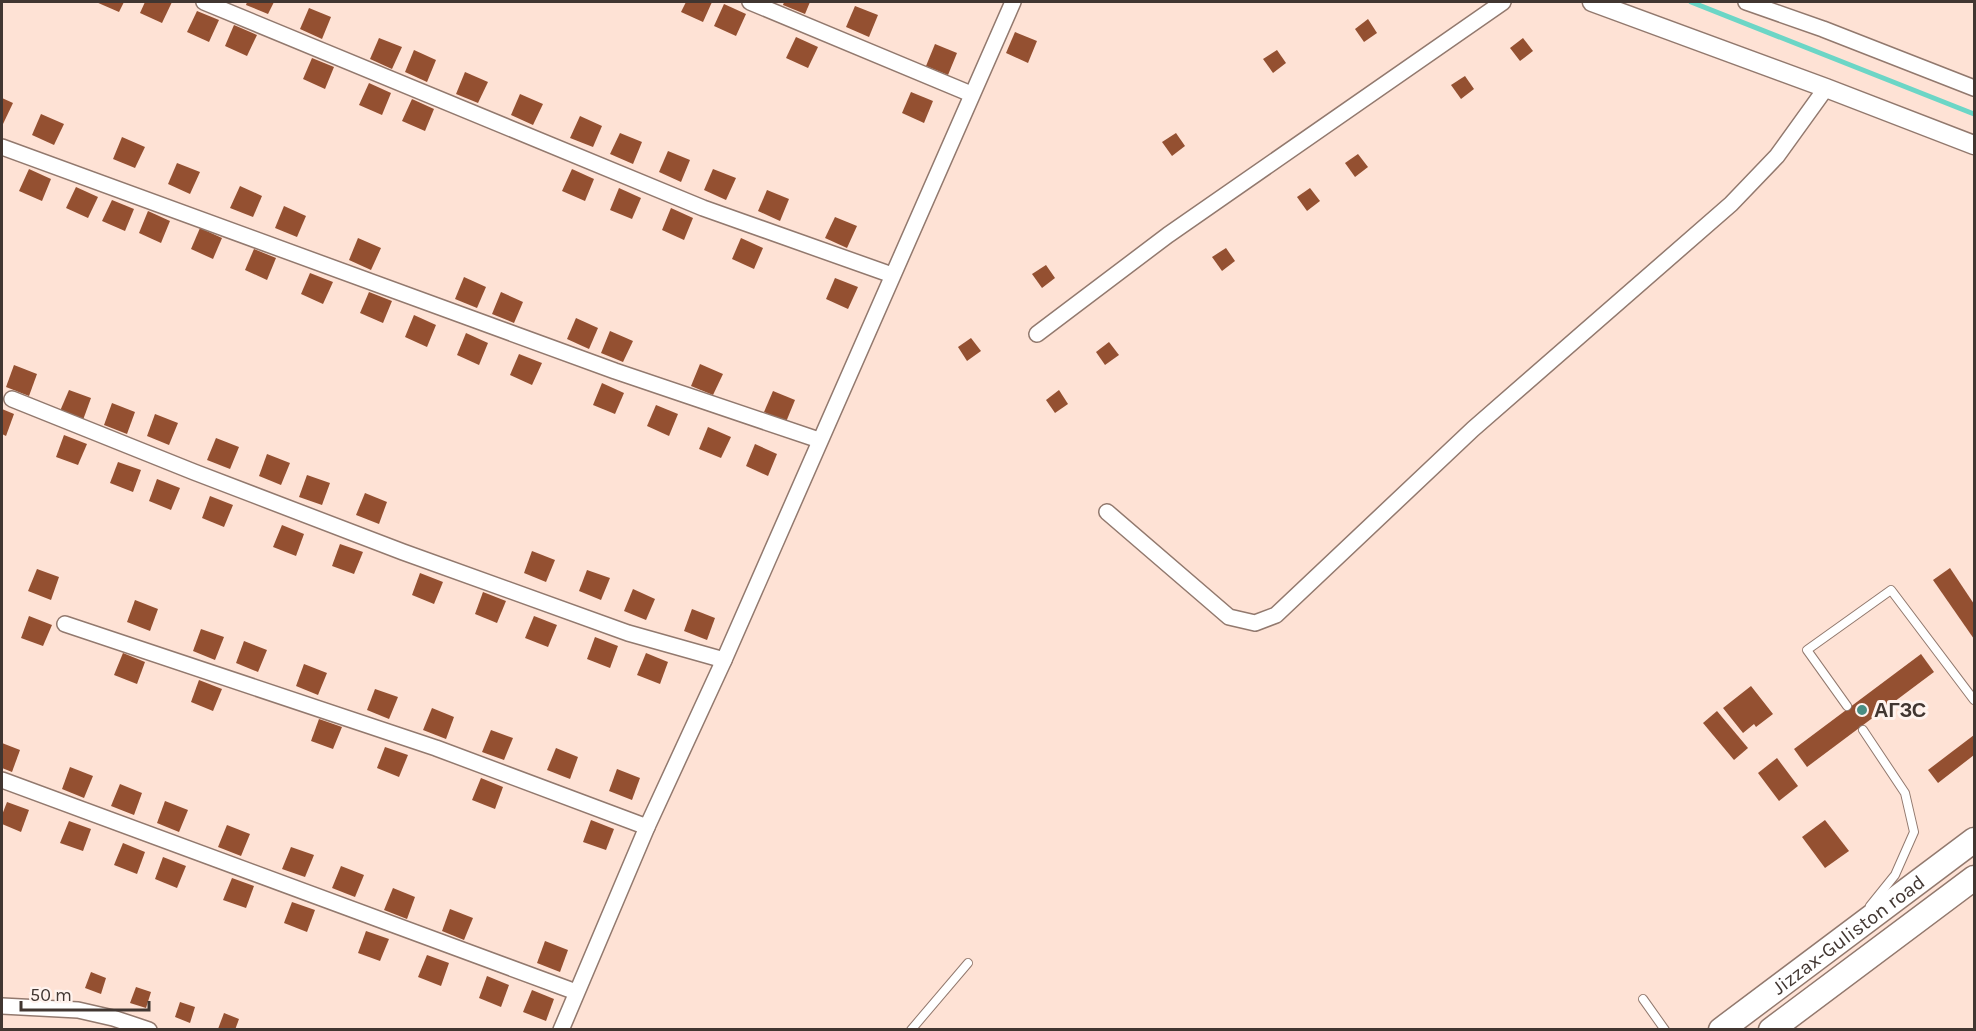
<svg xmlns="http://www.w3.org/2000/svg" width="1976" height="1031" font-family="Karla,sans-serif">
  <style>
    .lines { fill: none; stroke-linecap: round; stroke-linejoin: round }
    .stream { stroke: #6cd6c6; stroke-width: 5 }
    .building { fill: #945031 }
    .service-casing { stroke: #92796e; stroke-width: 10 }
    .minor-casing { stroke: #92796e; stroke-width: 18 }
    .tertiary-casing { stroke: #92796e; stroke-width: 21 }
    .trunk-casing { stroke: #92796e; stroke-width: 27 }
    .service { stroke: #fff; stroke-width: 8 }
    .minor { stroke: #fff; stroke-width: 15 }
    .tertiary { stroke: #fff; stroke-width: 18 }
    .trunk { stroke: #fff; stroke-width: 24 }
    .poi-dot { fill: #498e83; stroke: #fff3ee; stroke-width: 2 }
    .labels { text-anchor: middle; stroke-width: 6; stroke-linejoin: round; paint-order: stroke }
    .poi-label { font-size: 20px; font-weight: bold; fill: #413631; stroke: #fff3ee; text-anchor: start }
    .street-label { font-size: 20px; fill: #413631; stroke: #fff3ee }
  </style>
  <rect width="100%" height="100%" fill="#fee2d5"/>
  <g class="lines">
    <!-- stream -->
    <polyline class="stream" points="1691,2 1974,114"/>
  </g>
  <!-- building -->
  <g class="building">
    <polygon points="96,2 124,2 119,12"/>
    <polygon points="145,2 172,2 162,23 140,13"/>
    <polygon points="247,2 274,2 268,14 246,5"/>
    <polygon points="686,2 712,2 703,22 681,12"/>
    <polygon points="784,2 810,2 805,14 783,5"/>
    <polygon points="724,4 746,14 736,36 714,26"/>
    <polygon points="855,6 878,15 869,37 846,27"/>
    <polygon points="309,8 331,17 322,39 300,29"/>
    <polygon points="197,11 219,20 209,42 187,32"/>
    <polygon points="1368,19 1377,33 1364,42 1355,29"/>
    <polygon points="234,25 257,35 247,56 225,46"/>
    <polygon points="1015,32 1037,41 1028,63 1006,53"/>
    <polygon points="796,37 818,47 808,68 786,58"/>
    <polygon points="379,38 402,47 392,69 370,59"/>
    <polygon points="1523,38 1533,51 1520,61 1510,48"/>
    <polygon points="935,44 957,53 948,75 926,66"/>
    <polygon points="414,50 436,60 427,82 405,72"/>
    <polygon points="1277,50 1286,63 1273,73 1263,59"/>
    <polygon points="312,58 334,67 325,89 303,79"/>
    <polygon points="465,72 488,82 478,103 456,94"/>
    <polygon points="1465,76 1474,89 1461,99 1451,85"/>
    <polygon points="369,83 391,93 382,115 359,105"/>
    <polygon points="911,92 933,101 924,123 902,113"/>
    <polygon points="520,94 543,104 533,125 511,115"/>
    <polygon points="2,98 13,103 3,124 2,124"/>
    <polygon points="412,99 434,109 425,131 402,121"/>
    <polygon points="41,114 64,124 54,145 32,135"/>
    <polygon points="580,116 602,126 593,147 570,138"/>
    <polygon points="620,133 642,142 633,164 610,154"/>
    <polygon points="1176,133 1185,146 1172,156 1162,142"/>
    <polygon points="122,137 145,147 135,168 113,159"/>
    <polygon points="668,151 690,160 681,182 659,172"/>
    <polygon points="1358,154 1368,167 1355,177 1345,163"/>
    <polygon points="177,163 200,172 190,194 168,184"/>
    <polygon points="29,169 51,179 42,201 19,191"/>
    <polygon points="572,169 594,179 585,201 562,191"/>
    <polygon points="713,169 736,178 726,200 704,190"/>
    <polygon points="240,186 262,196 253,217 230,208"/>
    <polygon points="76,187 98,197 88,218 66,208"/>
    <polygon points="619,188 641,198 632,219 610,210"/>
    <polygon points="1310,188 1320,201 1307,211 1297,197"/>
    <polygon points="767,190 789,199 780,221 758,211"/>
    <polygon points="112,200 134,209 125,231 102,221"/>
    <polygon points="284,206 306,216 297,237 275,228"/>
    <polygon points="671,208 693,218 684,240 662,230"/>
    <polygon points="148,211 170,221 161,243 139,233"/>
    <polygon points="835,217 857,226 847,248 825,238"/>
    <polygon points="200,228 222,238 213,259 191,249"/>
    <polygon points="358,238 381,248 371,270 349,260"/>
    <polygon points="741,238 763,248 754,269 732,259"/>
    <polygon points="1226,248 1235,261 1222,271 1212,257"/>
    <polygon points="254,249 276,258 267,280 245,270"/>
    <polygon points="1046,265 1055,278 1042,288 1032,274"/>
    <polygon points="310,273 333,282 323,304 301,294"/>
    <polygon points="464,277 486,287 477,308 455,299"/>
    <polygon points="835,278 858,287 848,309 826,299"/>
    <polygon points="369,292 392,301 383,323 360,313"/>
    <polygon points="501,292 523,302 514,323 492,314"/>
    <polygon points="414,315 436,325 427,347 405,337"/>
    <polygon points="576,318 598,328 589,349 567,339"/>
    <polygon points="610,331 633,341 623,362 601,353"/>
    <polygon points="466,333 488,343 479,365 457,355"/>
    <polygon points="971,338 981,351 967,361 958,347"/>
    <polygon points="1109,342 1119,355 1105,365 1096,352"/>
    <polygon points="519,354 542,363 532,385 510,375"/>
    <polygon points="700,364 723,374 713,395 691,386"/>
    <polygon points="14,365 37,374 29,396 6,387"/>
    <polygon points="602,383 624,393 615,414 593,405"/>
    <polygon points="69,390 91,398 83,420 60,411"/>
    <polygon points="1059,390 1068,404 1055,413 1046,400"/>
    <polygon points="773,391 795,400 786,422 764,412"/>
    <polygon points="112,403 135,412 127,434 104,425"/>
    <polygon points="656,405 678,414 669,436 647,426"/>
    <polygon points="2,409 14,414 6,436 2,434"/>
    <polygon points="155,414 178,423 169,445 147,436"/>
    <polygon points="708,427 731,437 721,458 699,449"/>
    <polygon points="64,435 87,444 78,465 56,457"/>
    <polygon points="216,438 239,447 230,469 207,460"/>
    <polygon points="755,444 777,454 768,476 746,466"/>
    <polygon points="267,454 290,463 281,485 259,476"/>
    <polygon points="118,462 141,470 133,492 110,483"/>
    <polygon points="307,475 330,483 322,505 299,497"/>
    <polygon points="157,479 180,488 171,510 149,501"/>
    <polygon points="365,493 387,502 379,524 356,515"/>
    <polygon points="210,496 233,505 224,527 202,518"/>
    <polygon points="282,525 304,534 296,556 273,547"/>
    <polygon points="340,544 363,552 354,574 332,566"/>
    <polygon points="532,551 555,560 546,582 524,573"/>
    <polygon points="1950,568 1974,604 1974,639 1933,580"/>
    <polygon points="37,569 59,577 51,600 28,591"/>
    <polygon points="587,570 610,578 601,600 579,591"/>
    <polygon points="420,573 443,582 434,604 412,595"/>
    <polygon points="633,589 655,599 646,620 624,611"/>
    <polygon points="483,592 506,601 497,623 475,614"/>
    <polygon points="135,600 158,609 150,631 127,622"/>
    <polygon points="692,609 715,618 707,640 684,631"/>
    <polygon points="29,616 52,625 43,646 21,638"/>
    <polygon points="534,616 557,625 548,647 525,638"/>
    <polygon points="201,629 224,637 215,660 193,651"/>
    <polygon points="595,637 618,646 610,668 587,659"/>
    <polygon points="244,641 267,650 258,672 236,663"/>
    <polygon points="123,653 145,662 137,684 114,675"/>
    <polygon points="646,653 668,662 660,684 637,675"/>
    <polygon points="1921,654 1934,672 1807,767 1794,749"/>
    <polygon points="304,664 327,673 318,695 296,686"/>
    <polygon points="199,680 222,689 213,711 191,702"/>
    <polygon points="1751,686 1773,714 1756,727 1754,724 1743,733 1723,708"/>
    <polygon points="375,689 398,697 389,719 367,710"/>
    <polygon points="432,708 454,717 446,739 423,730"/>
    <polygon points="1717,711 1748,748 1734,760 1703,723"/>
    <polygon points="319,719 342,727 333,749 311,741"/>
    <polygon points="491,730 513,738 504,760 482,752"/>
    <polygon points="1974,735 1974,755 1938,783 1928,770"/>
    <polygon points="2,743 20,750 12,772 2,768"/>
    <polygon points="385,747 408,755 399,777 377,768"/>
    <polygon points="556,748 578,757 570,779 547,770"/>
    <polygon points="1777,758 1798,786 1779,801 1758,773"/>
    <polygon points="70,767 93,776 84,798 62,789"/>
    <polygon points="617,769 640,778 632,800 609,791"/>
    <polygon points="481,778 503,787 495,809 472,800"/>
    <polygon points="120,784 142,793 134,815 111,806"/>
    <polygon points="165,801 188,810 179,832 157,823"/>
    <polygon points="7,802 29,810 21,832 2,824 2,815"/>
    <polygon points="591,820 614,829 606,850 583,842"/>
    <polygon points="1825,820 1849,851 1825,868 1802,837"/>
    <polygon points="69,821 91,829 83,851 60,843"/>
    <polygon points="227,825 250,834 241,856 218,847"/>
    <polygon points="123,843 145,852 137,874 114,865"/>
    <polygon points="291,847 314,855 305,877 282,869"/>
    <polygon points="163,857 186,866 177,888 155,879"/>
    <polygon points="341,866 364,875 355,897 332,888"/>
    <polygon points="232,878 254,886 246,908 223,900"/>
    <polygon points="393,888 415,897 407,919 384,910"/>
    <polygon points="292,902 315,910 307,932 284,923"/>
    <polygon points="450,909 473,918 464,940 442,931"/>
    <polygon points="366,931 389,939 380,961 358,953"/>
    <polygon points="545,941 568,950 560,972 537,963"/>
    <polygon points="427,955 449,963 441,986 418,977"/>
    <polygon points="91,972 106,978 101,994 85,988"/>
    <polygon points="487,976 509,985 501,1007 479,998"/>
    <polygon points="136,987 151,992 146,1008 130,1003"/>
    <polygon points="532,990 554,999 546,1021 523,1012"/>
    <polygon points="180,1002 195,1007 190,1023 175,1017"/>
    <polygon points="224,1013 239,1019 235,1030 218,1029"/>
  </g>
  <g class="lines">
    <defs>
      <g id="service">
        <polyline points="1847,706 1807,650 1891,590 1974,700"/>
        <polyline points="1863,730 1905,793 1914,832 1895,875 1870,906"/>
        <polyline points="1643,999 1665,1030"/>
        <polyline points="911,1030 968,963"/>
      </g>
      <g id="minor">
        <polyline points="204,2 703,208 892,275"/>
        <polyline points="750,2 971,94"/>
        <polyline points="1746,2 1823,29 1974,88"/>
        <polyline points="2,147 615,371 819,440"/>
        <polyline points="1037,334 1168,235 1503,2"/>
        <polyline points="12,399 194,472 403,552 628,633 724,660"/>
        <polyline points="1107,512 1229,617 1255,623 1276,615 1473,429 1731,204 1777,156 1826,88"/>
        <polyline points="65,624 436,748 647,827"/>
        <polyline points="2,780 576,992"/>
        <polyline points="2,1006 78,1010 113,1018 149,1030"/>
        <polyline points="561,1030 647,827 724,660 1013,2"/>
      </g>
      <polyline id="tertiary" points="1592,2 1826,88 1974,145"/>
      <g id="trunk">
        <path id="s1" d="M1721 1030 1974 840"/>
        <polyline points="1771,1030 1974,878"/>
      </g>
    </defs>
    <!-- service casing -->
    <use href="#service" class="service-casing"/>
    <!-- minor casing -->
    <use href="#minor" class="minor-casing"/>
    <!-- tertiary casing -->
    <use href="#tertiary" class="tertiary-casing"/>
    <!-- trunk casing -->
    <use href="#trunk" class="trunk-casing"/>
    <!-- service -->
    <use href="#service" class="service"/>
    <!-- minor -->
    <use href="#minor" class="minor"/>
    <!-- tertiary -->
    <use href="#tertiary" class="tertiary"/>
    <!-- trunk -->
    <use href="#trunk" class="trunk"/>
  </g>
  <!-- markers -->
  <circle class="poi-dot" cx="1862" cy="710" r="6"/>
  <g class="labels">
    <!-- poi labels -->
    <g class="poi-label">
      <text x="1874" y="717">АГЗС</text>
    </g>
    <!-- street labels -->
    <g class="street-label">
      <text dy="7" stroke="none"><textPath href="#s1" startOffset="159">Jizzax-Guliston road</textPath></text>
    </g>
  </g>
  <!-- border -->
  <rect width="1976" height="1031" fill="none" stroke="#413631" stroke-width="6"/>
  <!-- scale -->
  <path d="M21 1001v9h128v-9" fill="none" stroke="#413631" stroke-width="3"/>
  <text x="30" y="1001" font-size="18" fill="#413631" stroke="#fff3ee" stroke-width="4.5" paint-order="stroke">50 m</text>
</svg>
